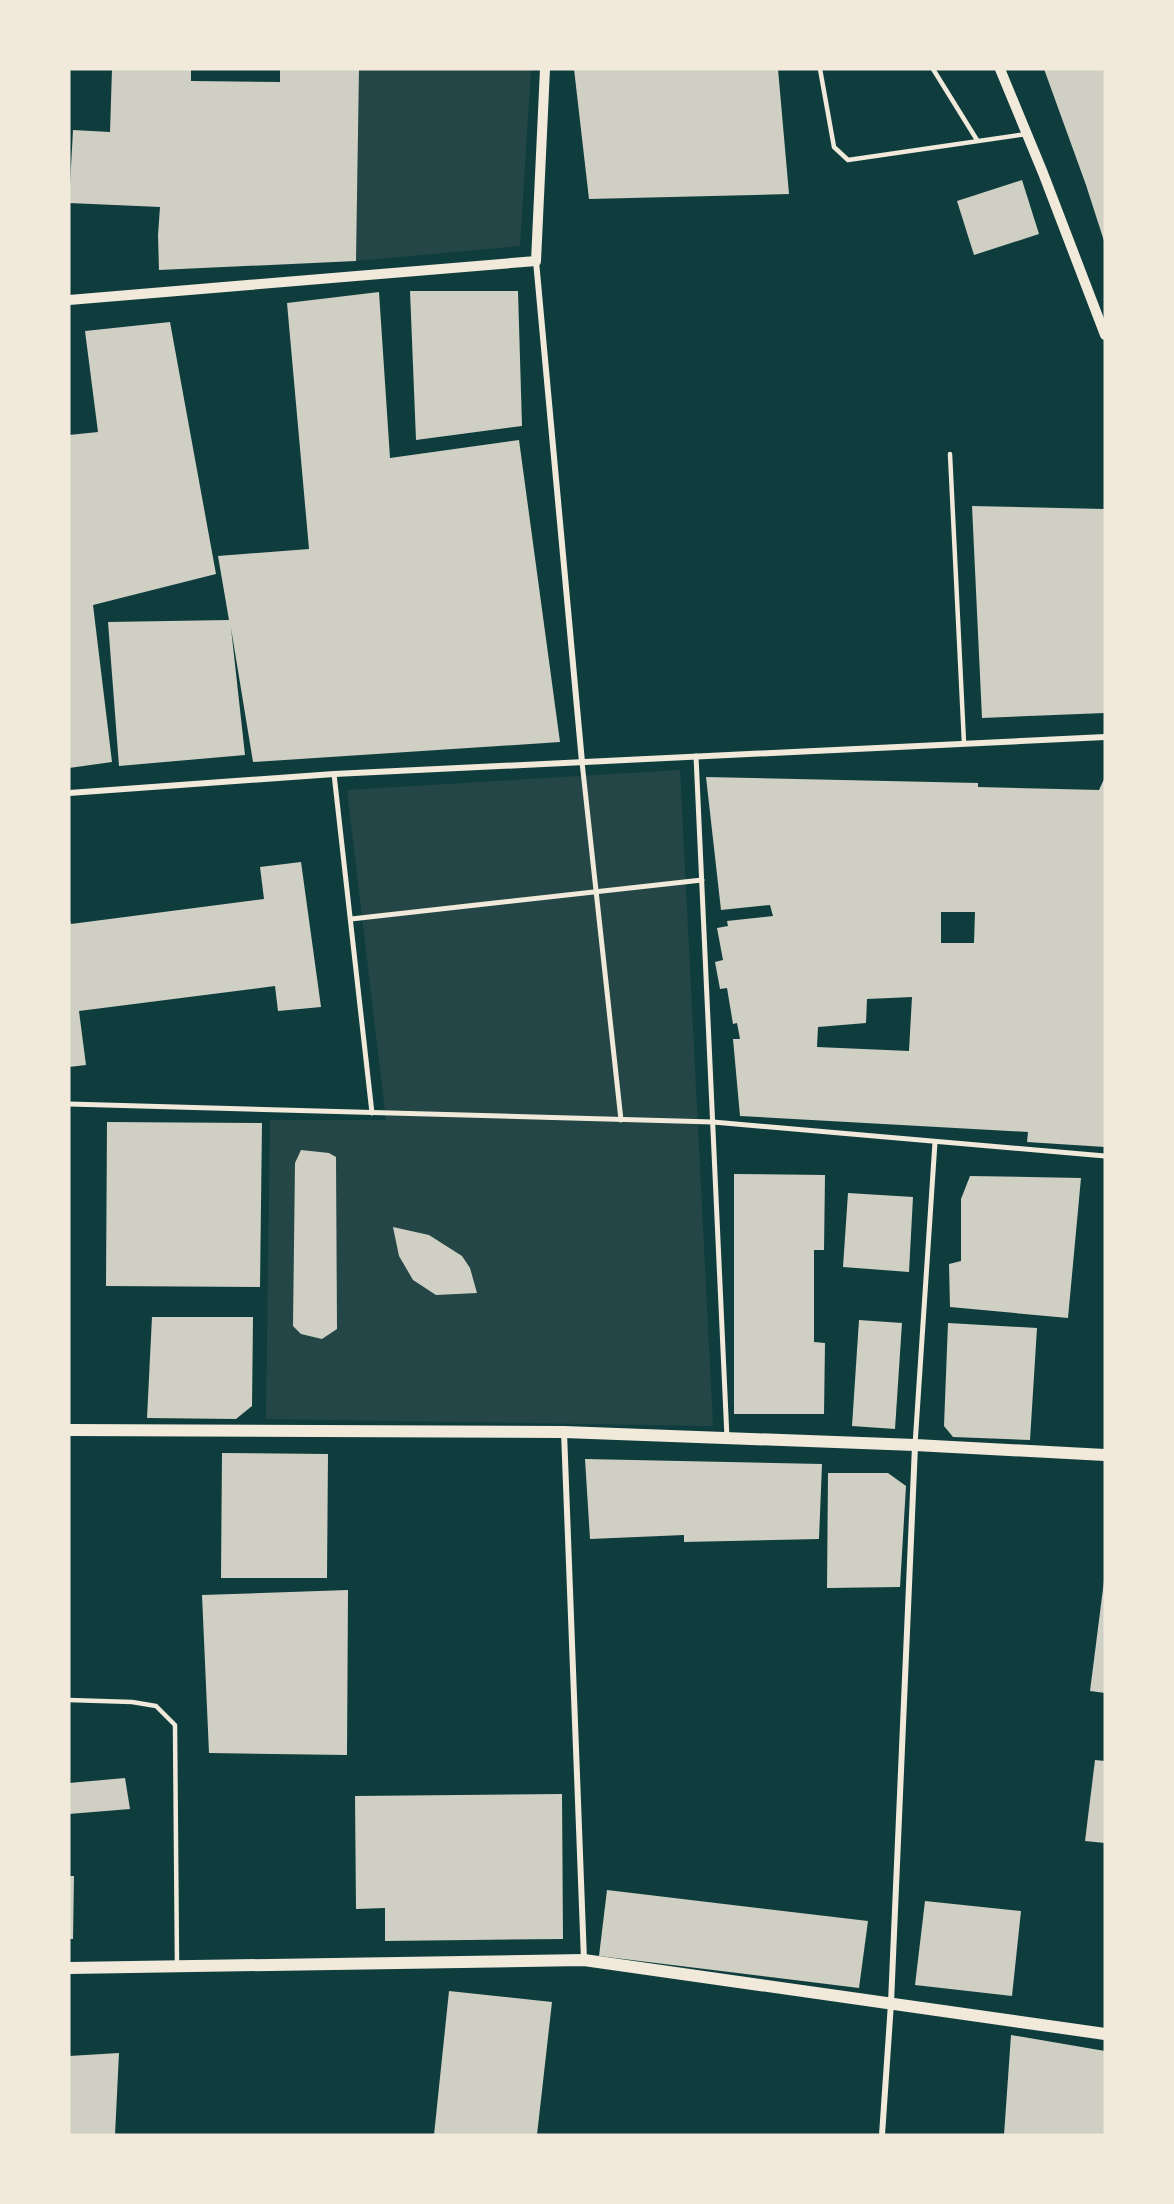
<svg xmlns="http://www.w3.org/2000/svg" width="1174" height="2204" font-family="Barlow,sans-serif">
  <style>
    .green { fill: #244646 }
    .building { fill: #cfcfc3; fill-rule: evenodd }
    .lines { fill: none; stroke-linecap: round; stroke-linejoin: round }
    .service { stroke: #f1e9da; stroke-width: 4.5 }
    .pedestrian { stroke: #f1e9da; stroke-width: 5 }
    .minor { stroke: #f1e9da; stroke-width: 6 }
    .tertiary { stroke: #f1e9da; stroke-width: 10 }
    .secondary { stroke: #f1e9da; stroke-width: 12 }
  </style>
  <rect width="100%" height="100%" fill="#0f3d3e"/>
  <!-- green -->
  <g class="green">
    <polygon points="359,69 531,69 520,246 356,261"/>
    <polygon points="680,770 713,1426 266,1419 270,1120 386,1120 347,790"/>
  </g>
  <!-- building -->
  <g class="building">
    <polygon points="112,69 191,69 191,81 280,82 280,69 359,69 356,261 159,270 158,235 160,207 69,203 73,130 110,132"/>
    <polygon points="574,69 778,69 789,194 589,199"/>
    <polygon points="1044,69 1105,69 1105,244 1086,185"/>
    <polygon points="1022,180 1039,234 974,255 957,201"/>
    <polygon points="410,291 518,291 522,426 416,440"/>
    <polygon points="379,292 390,458 519,440 560,742 253,762 231,628 245,755 119,766 108,622 229,620 218,556 309,549 287,303"/>
    <polygon points="170,322 216,574 93,605 112,762 69,768 69,435 98,432 85,331"/>
    <polygon points="972,506 1105,509 1105,713 982,718"/>
    <path d="M706 777 978 783V787L1099 790 1105 777V1147L1027 1142 1028 1132 740 1116 733 1039H740L737 1023 733 1024 727 988 720 989 715 962 723 960 717 928 728 926 727 921 773 916 770 905 721 910ZM941 912H975L974 943H941ZM912 997 909 1051 817 1047 818 1027 866 1023 867 999Z"/>
    <polygon points="301,862 321,1007 278,1011 275,986 79,1011 86,1065 69,1067 69,918 71,924 264,899 260,867"/>
    <polygon points="107,1122 262,1123 260,1287 106,1286"/>
    <polygon points="301,1150 329,1153 336,1157 337,1329 322,1339 301,1334 293,1326 295,1163"/>
    <polygon points="734,1174 825,1175 824,1250 814,1250 814,1342 825,1343 824,1414 734,1414"/>
    <polygon points="970,1176 1081,1178 1068,1318 950,1307 949,1264 961,1261 961,1199"/>
    <polygon points="848,1193 913,1197 909,1272 843,1267"/>
    <polygon points="393,1227 429,1235 462,1256 470,1268 477,1293 436,1295 413,1280 399,1256"/>
    <polygon points="152,1317 253,1317 252,1406 236,1419 147,1418"/>
    <polygon points="859,1320 902,1323 895,1429 852,1426"/>
    <polygon points="948,1323 1037,1328 1030,1440 953,1437 944,1426"/>
    <polygon points="222,1453 328,1454 327,1578 221,1578"/>
    <polygon points="585,1459 822,1464 819,1539 684,1542 684,1535 590,1539"/>
    <polygon points="828,1473 888,1473 906,1486 900,1587 827,1588"/>
    <polygon points="1104,1581 1105,1582 1105,1693 1090,1691"/>
    <polygon points="348,1590 347,1755 209,1753 202,1595"/>
    <polygon points="1095,1760 1105,1761 1105,1843 1085,1841"/>
    <polygon points="125,1778 130,1809 69,1814 69,1783"/>
    <polygon points="562,1794 563,1939 385,1941 385,1908 356,1909 355,1796"/>
    <polygon points="69,1876 74,1876 73,1939 69,1939"/>
    <polygon points="607,1890 868,1921 859,1988 599,1956"/>
    <polygon points="925,1901 1021,1911 1012,1996 915,1985"/>
    <polygon points="449,1991 552,2002 537,2135 434,2135"/>
    <polygon points="1011,2035 1105,2051 1105,2135 1004,2135"/>
    <polygon points="119,2053 115,2135 69,2135 69,2056"/>
  </g>
  <g class="lines">
    <!-- service -->
    <g class="service">
      <polyline points="820,69 834,147 848,160 1027,134"/>
      <polyline points="933,69 977,140"/>
      <polyline points="950,454 964,743"/>
      <polyline points="69,1700 132,1702 156,1706 175,1725 177,1965"/>
    </g>
    <!-- pedestrian -->
    <g class="pedestrian">
      <polyline points="696,756 727,1438"/>
      <polyline points="582,762 621,1120"/>
      <polyline points="334,774 372,1113"/>
      <polyline points="351,919 702,880"/>
      <polyline points="69,1104 713,1122 1105,1156"/>
      <polyline points="915,1445 935,1142"/>
    </g>
    <!-- minor -->
    <g class="minor">
      <polyline points="536,261 582,762"/>
      <polyline points="69,793 334,774 1105,737"/>
      <polyline points="564,1432 584,1960"/>
      <polyline points="882,2135 891,2003 915,1446"/>
    </g>
    <!-- tertiary -->
    <g class="tertiary">
      <polyline points="1000,69 1043,173 1105,335"/>
      <polyline points="69,300 536,261 545,69"/>
    </g>
    <!-- secondary -->
    <g class="secondary">
      <polyline points="69,1430 564,1432 915,1445 1105,1455"/>
      <polyline points="69,1968 584,1960 1105,2034"/>
    </g>
  </g>
  <!-- border -->
  <rect width="1174" height="2204" fill="none" stroke="#f1e9da" stroke-width="141"/>
</svg>
